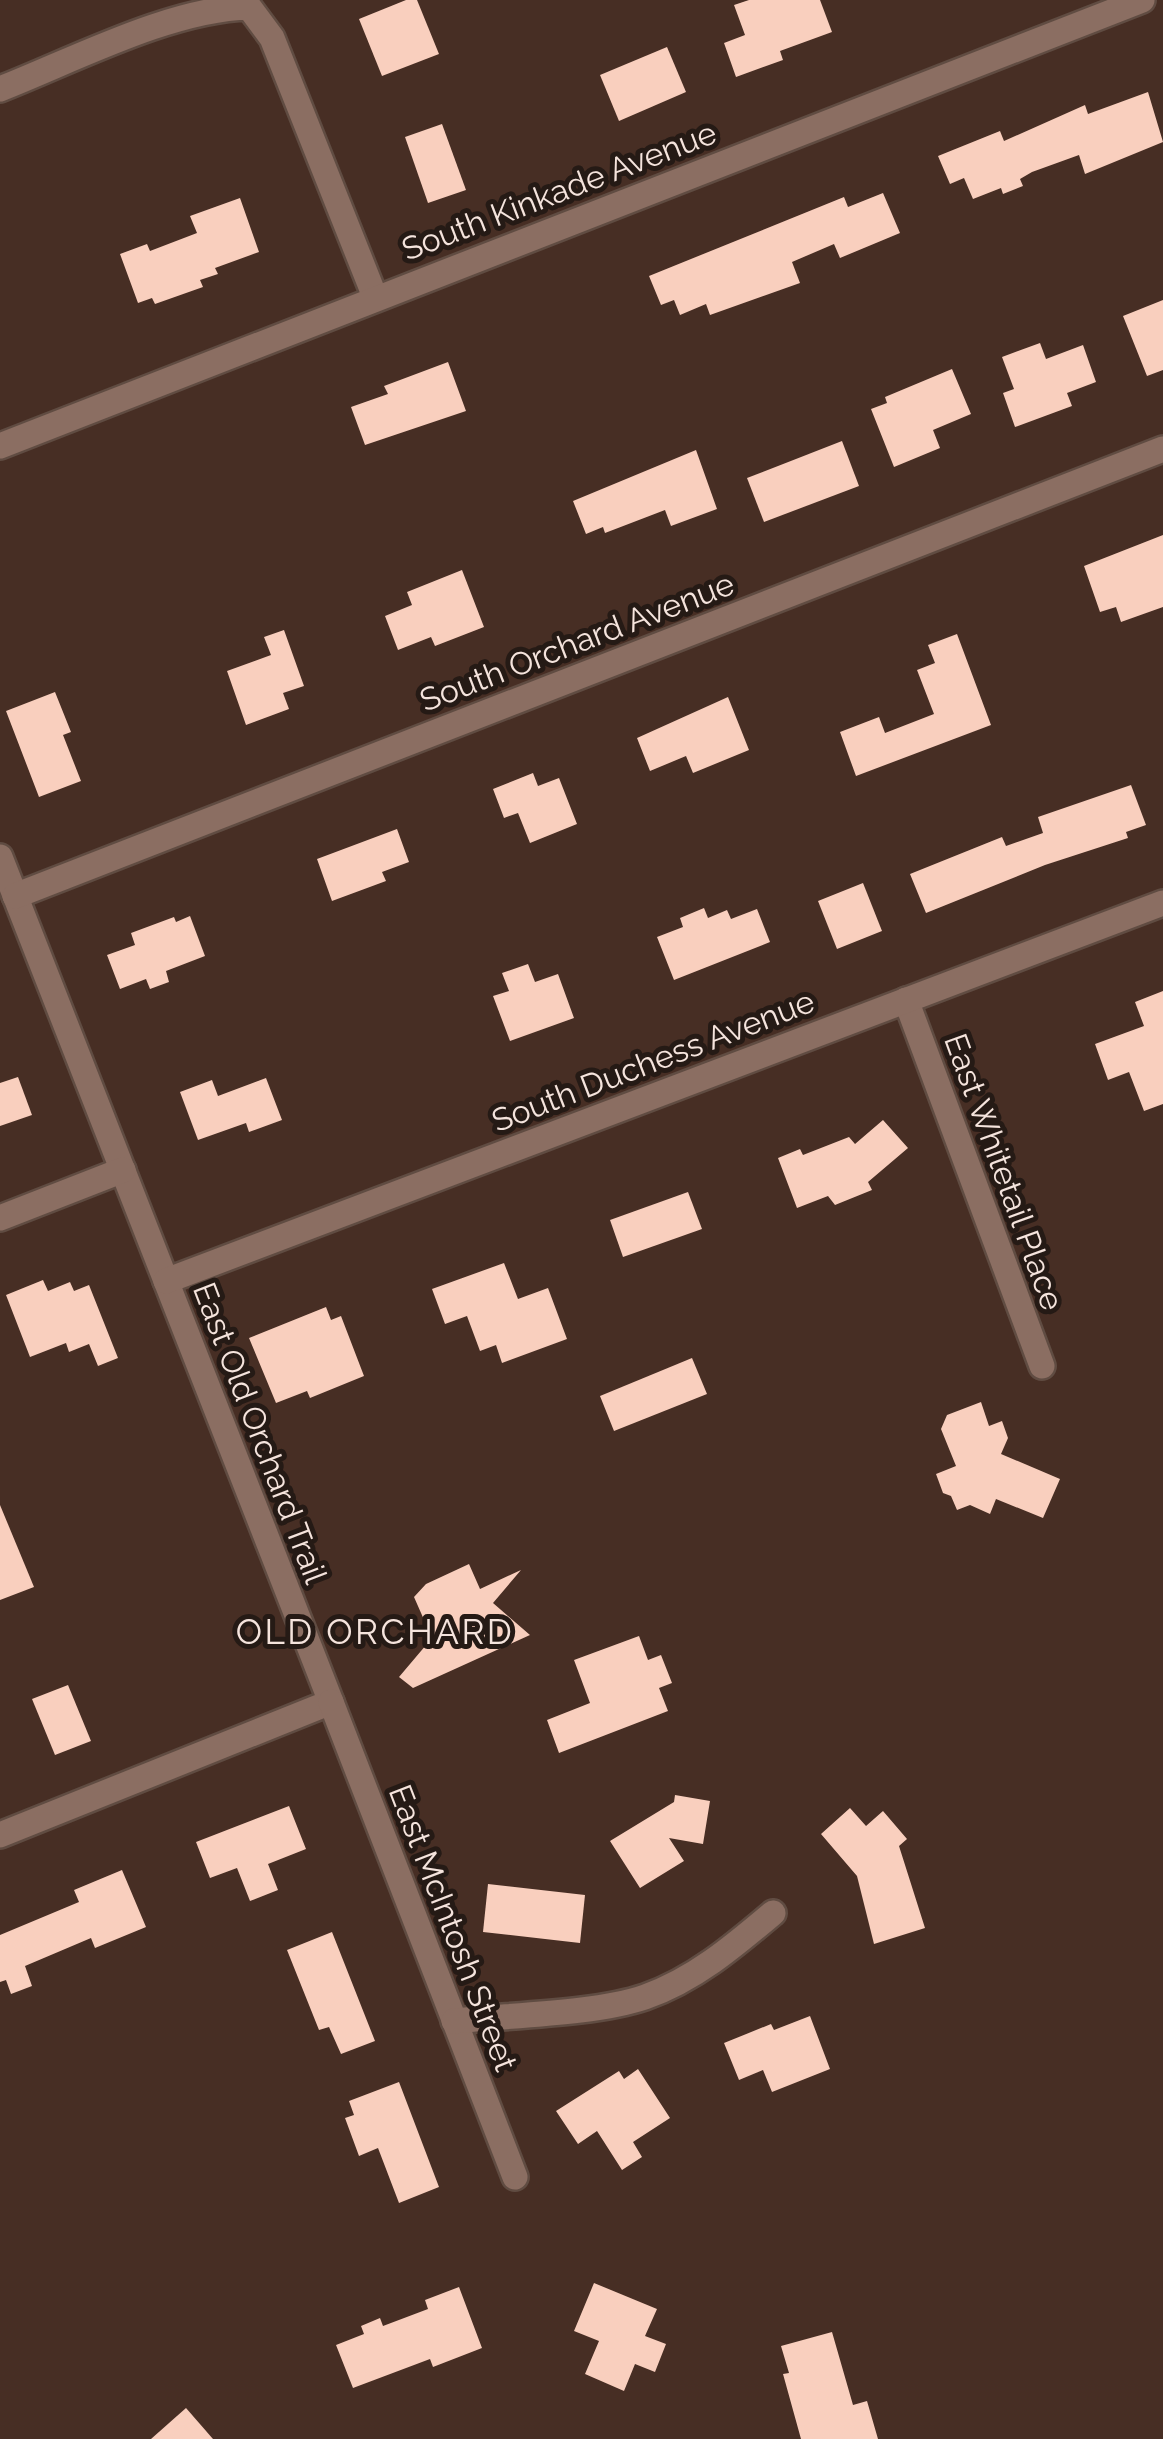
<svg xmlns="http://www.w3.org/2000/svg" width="1163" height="2439" font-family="Raleway,sans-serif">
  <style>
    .building { fill: #f9cfbe }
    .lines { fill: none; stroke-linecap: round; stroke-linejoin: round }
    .minor-casing { stroke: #604c42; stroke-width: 30 }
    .minor { stroke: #8b6e62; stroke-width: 25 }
    .labels { text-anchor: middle; stroke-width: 10; stroke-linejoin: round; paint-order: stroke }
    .street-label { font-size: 32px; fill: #f5e4dd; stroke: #251a15 }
    .neighbourhood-label { font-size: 35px; letter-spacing: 2.5px; fill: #f5e4dd; stroke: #251a15 }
  </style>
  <rect width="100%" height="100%" fill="#472e24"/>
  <!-- building -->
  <g class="building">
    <polygon points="406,0 417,0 439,54 382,76 359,19"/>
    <polygon points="749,0 820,0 832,32 780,51 783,60 736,77 724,43 745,35 734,5"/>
    <polygon points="667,47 686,92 619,121 600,75"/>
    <polygon points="1148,92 1163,142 1085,174 1079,155 1032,172 1020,179 1023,186 1003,194 1001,188 973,199 964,178 950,184 938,156 1000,131 1004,141 1085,105 1088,114"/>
    <polygon points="442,124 466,190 428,203 405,137"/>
    <polygon points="883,193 900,233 840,258 834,244 792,262 800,283 710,315 706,304 680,315 674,300 661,305 649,276 844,197 848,207"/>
    <polygon points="240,198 259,252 215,268 218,274 200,280 203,287 155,304 152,298 138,303 120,254 147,244 150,251 197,233 190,216"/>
    <polygon points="1163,300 1163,370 1147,376 1123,316"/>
    <polygon points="1040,343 1046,359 1083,345 1096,382 1067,393 1072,406 1015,427 1003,393 1014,389 1002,357"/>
    <polygon points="448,362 466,411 365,445 351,407 388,394 384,386"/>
    <polygon points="952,369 971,414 933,430 940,448 894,467 871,409 887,403 885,397"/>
    <polygon points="842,441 859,486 764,522 747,478"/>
    <polygon points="696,450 717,509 671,526 665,510 605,533 603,527 586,534 573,501"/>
    <polygon points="1163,535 1163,607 1121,622 1116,607 1100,612 1084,566"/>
    <polygon points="462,570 484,627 435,646 431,637 398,650 385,616 412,605 407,592"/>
    <polygon points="284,630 304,686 283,693 289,709 246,725 227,671 271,655 264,637"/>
    <polygon points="957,634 991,725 856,776 840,732 879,717 885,733 934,714 917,670 935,663 928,645"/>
    <polygon points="55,692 71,732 63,735 81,781 39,797 6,711"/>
    <polygon points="728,697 749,750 693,773 686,756 650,771 637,738"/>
    <polygon points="533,773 538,786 559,778 577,824 530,843 518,813 504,818 493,789"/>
    <polygon points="1131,785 1146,825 1126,832 1128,838 1045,865 926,913 910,874 1002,837 1006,846 1043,833 1038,817"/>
    <polygon points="397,829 409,862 382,872 386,881 332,901 317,859"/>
    <polygon points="863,883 882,931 837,949 818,901"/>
    <polygon points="704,908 708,918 727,910 731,919 757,909 770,942 674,980 657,937 683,927 680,918"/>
    <polygon points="190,916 205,956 166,971 169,982 150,989 146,979 120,989 107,955 135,945 131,933 174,917 176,922"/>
    <polygon points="528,964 535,982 558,974 574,1018 510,1041 493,996 509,991 502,973"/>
    <polygon points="1163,991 1163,1104 1144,1111 1129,1072 1108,1080 1095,1044 1144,1026 1135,1002"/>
    <polygon points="18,1077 32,1115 0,1126 0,1083"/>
    <polygon points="266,1078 282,1120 249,1132 246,1123 198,1140 180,1092 212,1080 218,1096"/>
    <polygon points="883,1120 908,1148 868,1182 872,1190 835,1205 828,1196 797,1208 778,1158 800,1149 803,1155 849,1137 855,1144"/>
    <polygon points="688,1192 702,1229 623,1257 610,1220"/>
    <polygon points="504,1263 518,1299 548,1288 567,1339 502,1363 496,1345 480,1351 467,1316 445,1324 432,1289"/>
    <polygon points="43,1280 48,1291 70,1282 74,1291 89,1285 118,1358 98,1366 89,1344 69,1352 66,1343 30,1357 6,1295"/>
    <polygon points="326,1307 331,1320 341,1316 364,1376 310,1398 307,1391 276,1403 249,1338"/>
    <polygon points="692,1358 707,1394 614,1431 600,1396"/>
    <polygon points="981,1402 989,1426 1002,1421 1008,1438 1001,1454 1060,1479 1043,1518 996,1499 990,1514 970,1505 957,1510 951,1496 943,1493 936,1474 956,1466 941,1429 947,1415"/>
    <polygon points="0,1505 34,1587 0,1600"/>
    <polygon points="469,1564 480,1589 521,1570 493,1603 530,1635 413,1688 399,1677 432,1638 414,1597 426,1584"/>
    <polygon points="639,1636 648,1660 661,1655 672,1683 659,1688 668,1711 559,1753 547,1720 590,1703 574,1660"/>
    <polygon points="68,1685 91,1741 55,1755 32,1699"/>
    <polygon points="675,1795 710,1801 703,1844 669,1838 684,1861 640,1888 610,1841 674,1802"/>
    <polygon points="289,1806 306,1849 268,1864 278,1890 250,1901 237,1868 210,1878 196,1842"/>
    <polygon points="850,1808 866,1826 883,1811 907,1839 899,1846 925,1928 874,1944 857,1876 821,1834"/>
    <polygon points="122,1870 146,1927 95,1948 91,1938 25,1966 32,1986 11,1994 6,1980 0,1982 0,1935 79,1902 74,1890"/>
    <polygon points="488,1884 585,1895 580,1943 483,1932"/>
    <polygon points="332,1932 375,2041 341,2054 329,2027 319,2030 287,1950"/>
    <polygon points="810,2016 830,2069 772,2092 763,2070 739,2080 724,2043 771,2024 774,2030"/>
    <polygon points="638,2069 670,2118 633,2142 642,2157 622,2170 597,2131 578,2144 556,2111 619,2071 624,2079"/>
    <polygon points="399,2082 439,2187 399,2203 378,2148 359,2156 345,2118 354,2115 349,2101"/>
    <polygon points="594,2283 657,2309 645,2336 666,2344 655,2372 635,2364 624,2391 585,2374 599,2341 574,2331"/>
    <polygon points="459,2287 482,2348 433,2367 430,2359 353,2388 336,2345 364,2334 361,2326 380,2318 383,2326 428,2309 425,2300"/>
    <polygon points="832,2332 853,2405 867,2401 878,2439 801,2439 783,2374 789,2373 781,2346"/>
    <polygon points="186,2408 213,2439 151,2439"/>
  </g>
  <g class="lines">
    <defs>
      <g id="minor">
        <path d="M0 89C74 60 170 9 249 7L272 38 375 297"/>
        <polyline points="0,446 1142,0"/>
        <polyline points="0,857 331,1702 0,1835"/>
        <polyline points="15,896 1163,449"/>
        <polyline points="906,1000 1042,1366"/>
        <polyline points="0,1218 123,1170"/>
        <polyline points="166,1281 1163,903"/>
        <polyline points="331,1702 515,2177"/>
        <path d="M454 2021C510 2015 595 2014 645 1997 694 1980 734 1946 773 1913"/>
      </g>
    </defs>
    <!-- minor casing -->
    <use href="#minor" class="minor-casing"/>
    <!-- minor -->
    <use href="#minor" class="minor"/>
  </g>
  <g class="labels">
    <!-- street labels -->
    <g class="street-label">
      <text transform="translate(559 191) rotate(-21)" y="11">South Kinkade Avenue</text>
      <text transform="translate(577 642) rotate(-21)" y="11">South Orchard Avenue</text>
      <text transform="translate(653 1061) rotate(-21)" y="11">South Duchess Avenue</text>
      <text transform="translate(1004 1172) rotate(70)" y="11">East Whitetail Place</text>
      <text transform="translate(260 1433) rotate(69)" y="11">East Old Orchard Trail</text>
      <text transform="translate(453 1928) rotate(69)" y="11">East McIntosh Street</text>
    </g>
    <!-- neighbourhood labels -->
    <g class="neighbourhood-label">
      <text x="375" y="1644">OLD ORCHARD</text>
    </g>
  </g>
</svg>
